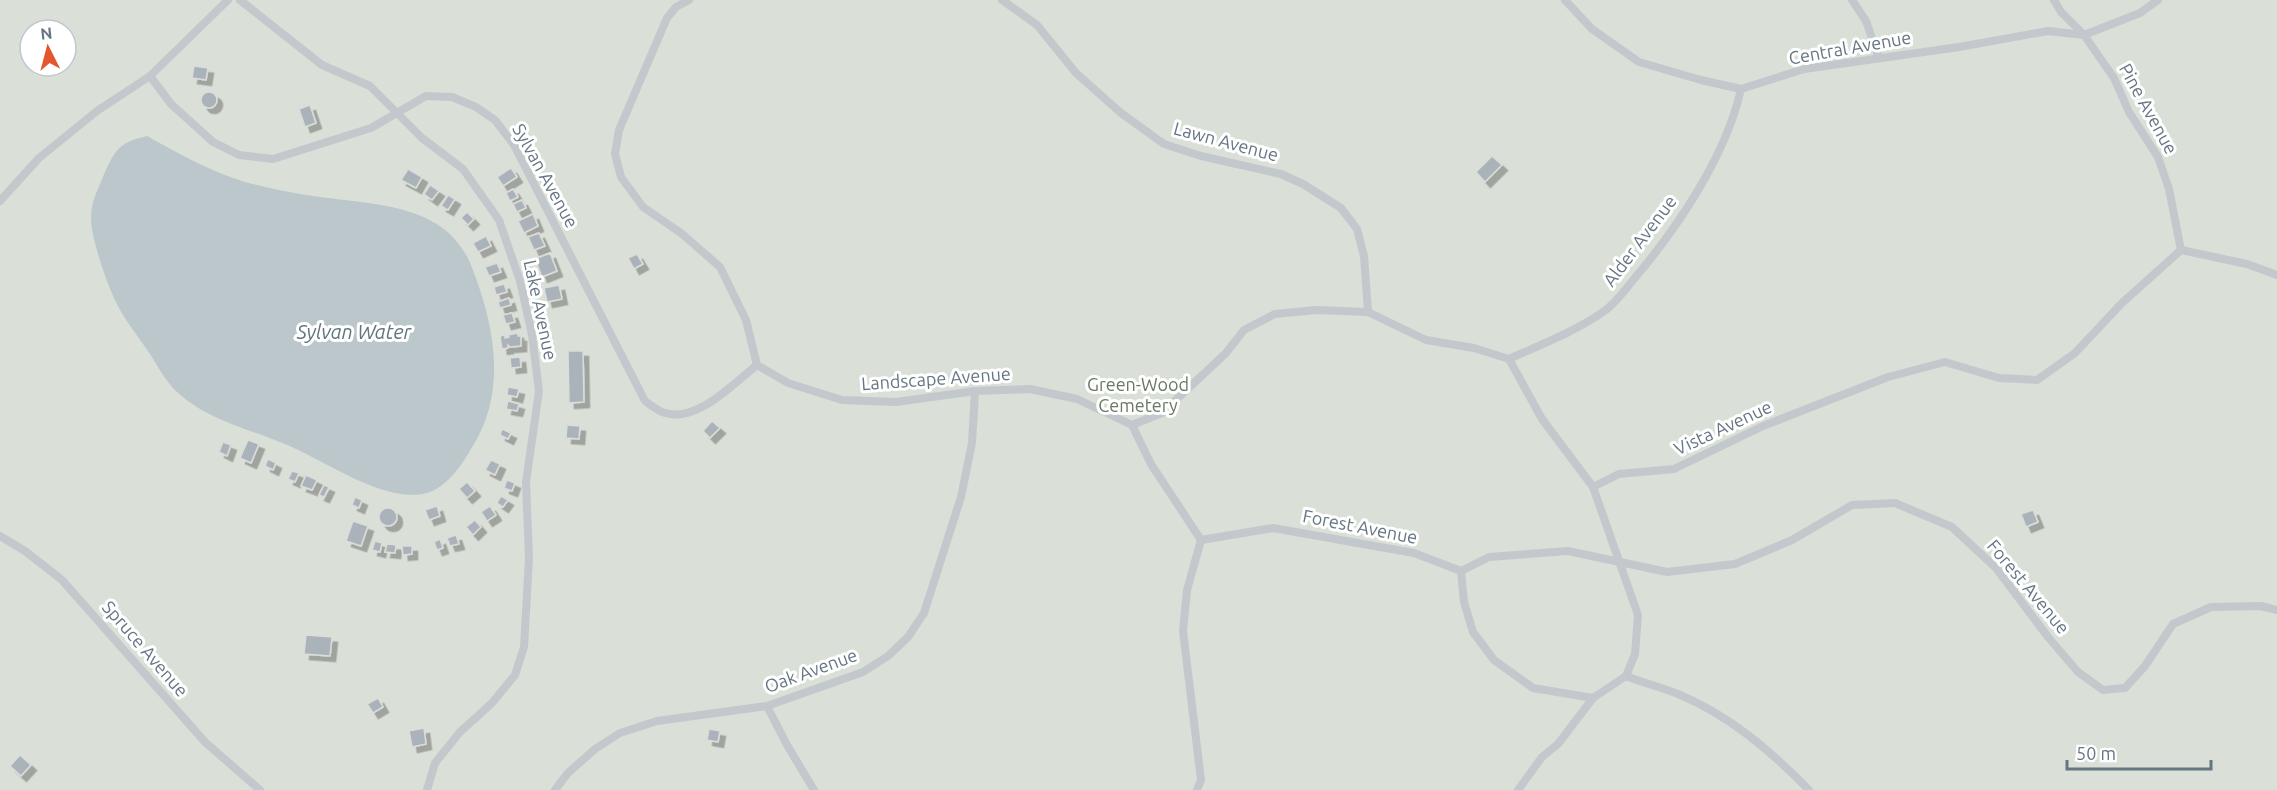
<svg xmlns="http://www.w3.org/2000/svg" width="2277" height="790" font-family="Ubuntu,sans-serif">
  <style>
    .green { fill: #dadfd7; fill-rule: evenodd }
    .water { fill: #bbc7cb }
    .building { fill: #aab3b9; stroke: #dcdcda; stroke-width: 1.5; filter: url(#shadow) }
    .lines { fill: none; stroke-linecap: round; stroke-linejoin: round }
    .service { stroke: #c3c8cc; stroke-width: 8 }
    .labels { text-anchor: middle; stroke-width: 6; stroke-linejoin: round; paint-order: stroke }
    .street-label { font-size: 18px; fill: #657683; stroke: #fff }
    .park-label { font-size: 18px; fill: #687a64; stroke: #fff }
    .water-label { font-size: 20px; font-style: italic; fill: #60757c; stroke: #fff }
  </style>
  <defs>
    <filter id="shadow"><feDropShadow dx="5.5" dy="5.5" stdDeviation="0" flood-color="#0004"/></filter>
  </defs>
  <rect width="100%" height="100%" fill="#fafaf8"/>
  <!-- green -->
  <path class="green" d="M0 0H2277V790H0ZM30 30H66V66H30Z"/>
  <!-- water -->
  <path class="water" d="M147 136C178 153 211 172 245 182 271 189 300 195 328 198 381 205 447 206 471 265 495 326 508 392 471 449 462 465 448 485 430 492 388 507 323 459 285 444 247 428 203 419 173 388 164 378 157 365 150 354 139 337 125 321 117 304 107 285 91 238 91 218 91 201 99 187 105 172 116 148 121 142 147 136Z"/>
  <!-- building -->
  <g class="building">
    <polygon points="194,66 208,68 206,80 192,78"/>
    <circle cx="209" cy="100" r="8"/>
    <polygon points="310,105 316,123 305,127 299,109"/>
    <polygon points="1492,156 1502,165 1485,182 1476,172"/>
    <polygon points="511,168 517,177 503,186 497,177"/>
    <polygon points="408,169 422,177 416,188 401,180"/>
    <polygon points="430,185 439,191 432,200 424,194"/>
    <polygon points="513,189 518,197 510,201 506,193"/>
    <polygon points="448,195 455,199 448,210 441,206"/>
    <polygon points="522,200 526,208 517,212 513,204"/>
    <polygon points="467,212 474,219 468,225 461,218"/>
    <polygon points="533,214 538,226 524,233 518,221"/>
    <polygon points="539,233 545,246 534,250 528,237"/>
    <polygon points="486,236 491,246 478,252 473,243"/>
    <polygon points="550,253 557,271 542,277 535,259"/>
    <polygon points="637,254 643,264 634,269 628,258"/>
    <polygon points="497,263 501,272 489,276 485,267"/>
    <polygon points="504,284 507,292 496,295 494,287"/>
    <polygon points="559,285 562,299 547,302 544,288"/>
    <polygon points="509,298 511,305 500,308 498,302"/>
    <polygon points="512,313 515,322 506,324 503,315"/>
    <polygon points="518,333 518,336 521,336 521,346 510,347 508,345 508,348 502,349 500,336 505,335 505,338 509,337 508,335"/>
    <polygon points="568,351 583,351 584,402 569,403"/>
    <polygon points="520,357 521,367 511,368 510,358"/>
    <polygon points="508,387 519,389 517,397 507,395"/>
    <polygon points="508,401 519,404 517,411 506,409"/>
    <polygon points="712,421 720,428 710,438 703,431"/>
    <polygon points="567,425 580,426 579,439 566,438"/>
    <polygon points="502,429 511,433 508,439 500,435"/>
    <polygon points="248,440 259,444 251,463 240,458"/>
    <polygon points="223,442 231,445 227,456 219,452"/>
    <polygon points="268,459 276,463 273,470 265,466"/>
    <polygon points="491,460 500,464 495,475 485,470"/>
    <polygon points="292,471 299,473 295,482 288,479"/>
    <polygon points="306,475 317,480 312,490 301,486"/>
    <polygon points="507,480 515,483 512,491 504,488"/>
    <polygon points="467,482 475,491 467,498 459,489"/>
    <polygon points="324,485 329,487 324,497 319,495"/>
    <polygon points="501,496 508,500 503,507 497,503"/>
    <polygon points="355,497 362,500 359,508 352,505"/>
    <polygon points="437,506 440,516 429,520 425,510"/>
    <polygon points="490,506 496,515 487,521 481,512"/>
    <circle cx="388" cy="517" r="9"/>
    <polygon points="2033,510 2038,522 2026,527 2021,514"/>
    <polygon points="475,520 481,527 473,535 466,527"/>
    <polygon points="353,521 368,526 361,546 346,541"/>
    <polygon points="456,535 459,544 450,546 447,538"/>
    <polygon points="440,539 443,548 437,550 434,542"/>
    <polygon points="375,541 382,543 380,552 372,550"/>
    <polygon points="387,544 396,545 395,553 385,552"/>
    <polygon points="402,546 412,546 412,554 403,555"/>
    <polygon points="306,635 332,637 330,656 304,654"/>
    <polygon points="378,698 383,707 373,713 367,704"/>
    <polygon points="424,728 426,744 412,747 409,731"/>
    <polygon points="709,729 720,731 718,742 707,740"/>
    <polygon points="20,755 31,765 21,776 10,766"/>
  </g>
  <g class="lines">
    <!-- service -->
    <g class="service">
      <polyline points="240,0 322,65 370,86 422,138 463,169 499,220 520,281 532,335 539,391 526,482 529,558 524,647 515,675 492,703 460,732 435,763 427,790"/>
      <polyline points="689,0 676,7 667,18 619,130 615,154 621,177 643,207 681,233 720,267 746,320 757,365 788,383 842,400 896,402 975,391 1030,389 1077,399 1132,425 1151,464 1201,540 1187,590 1183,631 1201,780 1197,790"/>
      <polyline points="1002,0 1037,25 1076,73 1121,113 1164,144 1201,156 1281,174 1303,184 1341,208 1357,229 1364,256 1368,312"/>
      <polyline points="1565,0 1592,29 1639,62 1701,80 1741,89 1804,69 1959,47 2048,31 2084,35 2140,13 2158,0"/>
      <polyline points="1852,0 1866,21 1879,58"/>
      <polyline points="2054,0 2061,12 2084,35 2114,78 2129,112 2158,157 2169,189 2181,250"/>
      <polyline points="150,76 228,0"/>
      <path d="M0 201 39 158 97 111 150 76 171 104 213 142 239 155 273 159 371 128 426 96 452 97 476 107 495 120 514 145 645 401C651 405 658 411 665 413 697 423 734 383 757 365"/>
      <path d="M1509 359C1540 345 1574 332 1603 312 1615 304 1624 291 1634 279 1678 227 1726 156 1741 89"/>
      <polyline points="1132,425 1162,413 1226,353 1244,330 1275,314 1316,310 1368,312 1426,340 1474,348 1509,359 1542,419 1593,487 1619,474 1674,469 1763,426 1888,377 1945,362 1999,378 2037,380 2075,353 2122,303 2181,250 2247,264 2277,275"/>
      <polyline points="1593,487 1638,615 1635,654 1626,676"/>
      <polyline points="0,536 25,551 62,580 205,742 260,790"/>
      <polyline points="1201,540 1273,528 1414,553 1461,571 1489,557 1568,551 1667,572 1735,564 1792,540 1852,505 1895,503 1952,527 1996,568 2048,637 2078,672 2103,690 2125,688 2145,666 2173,624 2211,607 2261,606 2277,610"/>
      <path d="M1461 571 1464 602 1473 632 1494 660 1533 688 1593 698 1626 676C1643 683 1661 687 1678 694 1729 715 1771 751 1809 790"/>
      <polyline points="767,706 787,745 814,790"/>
      <polyline points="555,790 568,773 595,749 620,733 657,721 767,706 863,672 888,656 908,637 924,613 961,497 972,443 975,391"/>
      <polyline points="1518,790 1542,757 1558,744 1593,698"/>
    </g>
  </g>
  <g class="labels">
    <!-- street labels -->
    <g class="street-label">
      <text transform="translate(1850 48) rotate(-10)" y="6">Central Avenue</text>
      <text transform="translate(2148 109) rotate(61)" y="6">Pine Avenue</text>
      <text transform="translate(1226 142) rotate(15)" y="6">Lawn Avenue</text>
      <text transform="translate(545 176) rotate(61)" y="6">Sylvan Avenue</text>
      <text transform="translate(1640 241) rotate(-53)" y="6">Alder Avenue</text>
      <text transform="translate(540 310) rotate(78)" y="6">Lake Avenue</text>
      <text transform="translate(936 379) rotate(-4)" y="6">Landscape Avenue</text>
      <text transform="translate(1723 428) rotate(-25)" y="6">Vista Avenue</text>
      <text transform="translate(1360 527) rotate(11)" y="6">Forest Avenue</text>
      <text transform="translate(2028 587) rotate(50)" y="6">Forest Avenue</text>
      <text transform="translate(145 649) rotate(49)" y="6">Spruce Avenue</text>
      <text transform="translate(811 671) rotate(-20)" y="6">Oak Avenue</text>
    </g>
    <!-- park labels -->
    <g class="park-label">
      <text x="1138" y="391">Green-Wood<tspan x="1138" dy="21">Cemetery</tspan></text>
    </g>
    <!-- water labels -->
    <g class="water-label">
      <text x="354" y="339">Sylvan Water</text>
    </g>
  </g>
  <!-- north arrow -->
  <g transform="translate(48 48) rotate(354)"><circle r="28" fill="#ffffff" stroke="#c1c8cd" stroke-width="1.5"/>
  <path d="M0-4.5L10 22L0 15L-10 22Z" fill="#e4572e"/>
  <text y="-9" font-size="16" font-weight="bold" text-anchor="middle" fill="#657683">N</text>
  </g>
  <!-- scale -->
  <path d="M2067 760v9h144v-9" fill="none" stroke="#657683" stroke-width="3"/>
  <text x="2076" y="760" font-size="18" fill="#657683" stroke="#ffffff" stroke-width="4.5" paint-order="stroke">50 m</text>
</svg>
